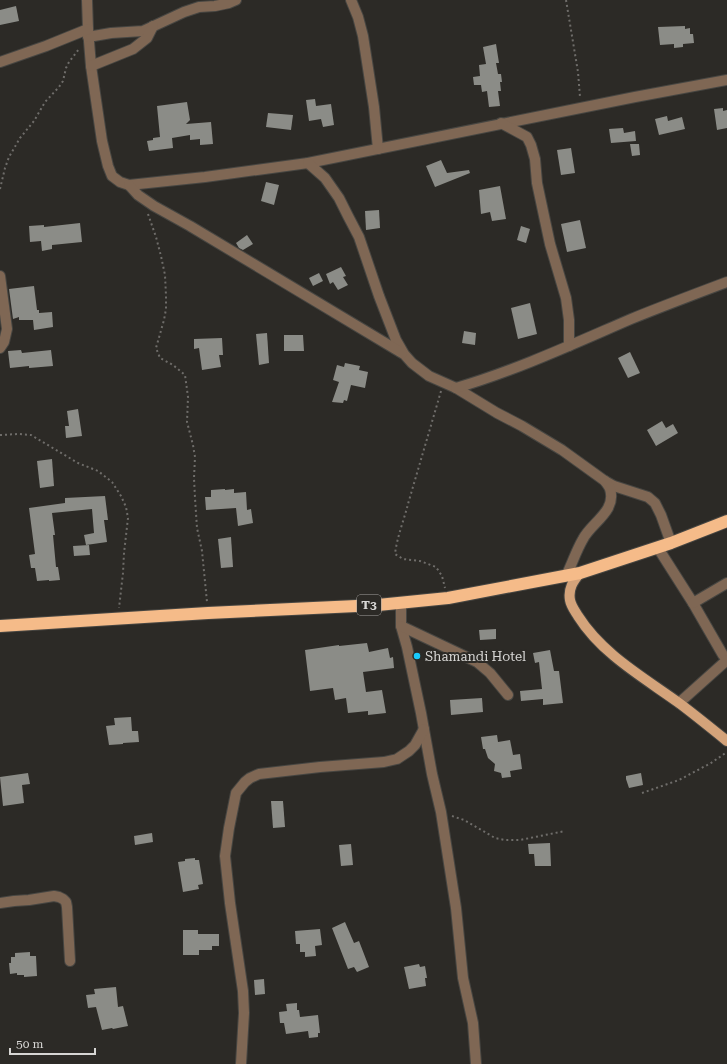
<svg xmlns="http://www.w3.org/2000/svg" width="727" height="1064" font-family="'Roboto Serif',serif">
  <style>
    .building { fill: #8b8c87 }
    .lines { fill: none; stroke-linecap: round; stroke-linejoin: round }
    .minor-casing { stroke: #474642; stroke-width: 12 }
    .major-casing { stroke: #474642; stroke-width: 12 }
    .highway-casing { stroke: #474642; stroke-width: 14 }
    .path { stroke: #6f6d6a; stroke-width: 2; stroke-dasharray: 2 3; stroke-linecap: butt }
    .minor { stroke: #7f6754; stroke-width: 10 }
    .major { stroke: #d4a37a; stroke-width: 10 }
    .highway { stroke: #f5bb89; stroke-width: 12 }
    .poi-dot { fill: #18cafc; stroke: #2c2a26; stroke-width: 1.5 }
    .labels { text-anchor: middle; stroke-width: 4; stroke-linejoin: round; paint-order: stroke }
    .shield { fill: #2c2a26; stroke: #a4a2a0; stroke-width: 1 }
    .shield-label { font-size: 12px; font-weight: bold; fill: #d7d6d4 }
    .poi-label { font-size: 13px; fill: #d7d6d4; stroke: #2c2a26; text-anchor: start }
  </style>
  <rect width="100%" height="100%" fill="#2c2a26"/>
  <!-- building -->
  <g class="building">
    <polygon points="16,6 19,21 0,25 0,10"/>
    <polygon points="685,26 685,29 690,28 690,34 693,34 694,43 683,44 683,47 674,48 674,44 660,45 658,27"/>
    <polygon points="496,44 499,63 496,63 498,74 501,74 502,82 500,82 501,91 498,91 500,106 489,107 487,91 482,92 481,85 474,85 473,77 480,76 479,65 486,64 483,47"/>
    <polygon points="315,99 316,106 331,104 334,125 323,127 321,119 309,121 306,100"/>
    <polygon points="187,102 190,120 186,124 211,122 213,144 200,145 200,139 190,140 190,135 172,138 173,148 149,151 147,141 153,140 153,138 160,137 157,106"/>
    <polygon points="723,108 723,111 727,110 727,128 717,130 714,109"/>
    <polygon points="268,113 293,115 291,130 266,127"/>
    <polygon points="667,116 668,121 682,117 685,129 659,135 655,119"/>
    <polygon points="623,128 624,133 635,131 636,141 611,143 609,129"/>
    <polygon points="630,144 639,144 640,155 632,156"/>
    <polygon points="571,148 575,173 561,175 557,150"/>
    <polygon points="441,160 447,173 469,170 470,173 435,187 426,166"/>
    <polygon points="266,182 279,185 274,205 261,201"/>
    <polygon points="500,186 506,219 492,221 490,212 481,214 479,190"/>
    <polygon points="379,210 380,228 366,230 365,211"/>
    <polygon points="580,220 586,248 567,252 561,224"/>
    <polygon points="80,223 82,242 52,245 52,249 42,251 41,241 30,242 29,226 44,225 44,227"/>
    <polygon points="521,226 530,229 526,243 517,240"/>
    <polygon points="247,235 253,244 243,250 239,248 236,243"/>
    <polygon points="341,267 346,276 343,277 348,285 338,290 333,282 330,284 326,274"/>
    <polygon points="319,273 323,281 313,286 309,278"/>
    <polygon points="34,286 37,310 39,310 39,313 52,312 53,327 34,330 33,320 19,320 19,317 13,319 9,289"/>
    <polygon points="530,303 537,334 518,339 511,308"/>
    <polygon points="464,331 476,333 475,345 462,343"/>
    <polygon points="267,333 269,363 259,365 256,334"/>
    <polygon points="284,335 303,335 304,351 284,351"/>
    <polygon points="222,338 223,355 219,355 221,367 202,370 199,348 194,349 194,339"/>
    <polygon points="21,350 22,353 51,350 53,366 29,368 29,366 10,368 8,351"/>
    <polygon points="630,352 640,373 628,378 618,358"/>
    <polygon points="345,363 360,366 359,370 368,372 365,388 351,385 347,401 344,400 343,403 332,402 339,382 333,380 337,365 344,367"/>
    <polygon points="78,409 82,436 66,438 65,426 69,426 67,411"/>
    <polygon points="662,421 666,428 673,424 678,433 656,446 647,430"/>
    <polygon points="52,459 54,486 40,488 37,461"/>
    <polygon points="225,489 225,490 234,489 234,493 246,492 247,510 251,509 253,523 238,526 236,508 206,510 205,497 211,497 211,490"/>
    <polygon points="105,496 108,520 104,520 107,542 86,545 84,535 94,533 92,509 52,513 55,535 53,535 56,567 58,567 60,580 49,581 49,580 37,581 35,568 31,568 29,555 35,554 29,508 65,503 65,498"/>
    <polygon points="231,537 233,567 221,568 218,539"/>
    <polygon points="89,545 90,555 74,556 73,546"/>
    <polygon points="496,629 496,639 480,640 479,630"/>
    <polygon points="367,643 369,652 388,648 390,658 393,657 394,668 363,672 366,692 382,690 386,713 368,715 368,711 348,713 346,698 335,700 333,688 310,691 305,650 339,645 339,646"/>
    <polygon points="550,650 554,671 559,671 563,703 543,705 543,699 521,701 520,691 542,689 539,662 535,663 533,653"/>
    <polygon points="482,698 483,712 451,715 450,700"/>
    <polygon points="131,717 132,731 138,731 139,742 123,743 123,744 109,745 106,726 115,725 114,718"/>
    <polygon points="497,735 498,742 510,740 513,755 520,754 522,769 510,771 511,777 502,778 501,773 494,771 495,764 488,758 485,749 483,749 481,737"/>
    <polygon points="28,773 30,784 22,785 24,803 3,806 0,777"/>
    <polygon points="641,773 643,785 629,788 626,779 626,776"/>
    <polygon points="271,801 283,801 285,827 273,828"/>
    <polygon points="152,833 153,842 135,845 134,836"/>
    <polygon points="550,843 551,866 535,866 534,854 529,854 528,844"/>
    <polygon points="351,844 353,865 341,866 339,845"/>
    <polygon points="195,858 195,860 199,860 203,884 198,885 199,889 183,892 178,862 185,861 185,859"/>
    <polygon points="345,922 354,943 359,941 369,967 357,972 354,967 348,969 332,928"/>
    <polygon points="320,929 322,945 315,946 316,956 305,957 305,952 300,952 300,944 296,944 295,931"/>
    <polygon points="183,930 198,930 198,934 219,934 219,946 212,946 212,950 199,950 199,955 183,955"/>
    <polygon points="30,952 30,956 36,956 37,976 24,977 24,975 17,975 17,973 10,974 9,963 11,963 11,957 15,957 15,953"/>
    <polygon points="419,964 420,967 425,966 427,978 425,978 426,986 409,989 404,967"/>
    <polygon points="264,979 265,994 255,995 254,980"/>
    <polygon points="116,987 118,1007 123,1006 128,1026 113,1029 112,1028 102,1030 96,1007 88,1008 86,995 95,994 94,989"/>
    <polygon points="297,1003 297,1010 299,1010 300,1017 318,1015 320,1033 318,1033 318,1037 309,1038 308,1031 286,1034 284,1023 280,1023 279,1012 287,1011 286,1004"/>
  </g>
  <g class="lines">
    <defs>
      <g id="minor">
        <polyline points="87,0 88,29 91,66 102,141 108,166 112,176 120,182 129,185 205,177 308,163 635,97 727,80"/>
        <polyline points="351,0 358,17 363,36 374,107 378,149"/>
        <polyline points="88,37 111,33 143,31 184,12 199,7 215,6 229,3 236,0"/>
        <polyline points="0,62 46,46 88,29"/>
        <polyline points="91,66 133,49 147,38 153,26"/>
        <polyline points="501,123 527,137 531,145 535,159 537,183 550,244 566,298 569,320 569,346"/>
        <polyline points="308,163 325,178 339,198 348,216 359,237 379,296 396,340 404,354 412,363 429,376 456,388 497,413 522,426 562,450 605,481 614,486 648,497 655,503 661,515 671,543"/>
        <polyline points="129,185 138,195 154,206 190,226 402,353"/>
        <polyline points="0,276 7,329 4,342 0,348"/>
        <path d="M456 388C517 370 573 344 631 319 663 306 695 294 727 282"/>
        <polyline points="658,548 693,603 723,655 727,658"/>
        <path d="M566 576C572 564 576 551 583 539 591 523 617 511 610 489 609 486 607 484 605 481"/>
        <polyline points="401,603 401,626 407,647 421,713 432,774 441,812 456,908 463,978 473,1023 476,1064"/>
        <polyline points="693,603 727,583"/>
        <polyline points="401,626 477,662 490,673 508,695"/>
        <polyline points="679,703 727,660"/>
        <polyline points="0,903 14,901 29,900 54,896 59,897 63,899 66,902 67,907 70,961"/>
        <polyline points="241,1064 244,1013 243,991 230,903 225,856 229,828 236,793 245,782 250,778 259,774 320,767 384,762 397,759 409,751 415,745 424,729"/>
      </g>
      <path id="major" d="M580 573C573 581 568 589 570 600 571 606 575 611 578 616 602 654 643 677 679 703 695 715 711 728 727 741"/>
      <polyline id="highway" points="0,626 208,613 378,605 448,598 580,573 671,543 727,521"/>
    </defs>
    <!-- minor casing -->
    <use href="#minor" class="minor-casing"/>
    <!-- major casing -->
    <use href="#major" class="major-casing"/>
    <!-- highway casing -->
    <use href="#highway" class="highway-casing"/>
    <!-- path -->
    <g class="path">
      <polyline points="566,0 578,72 580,97"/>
      <polyline points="0,189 5,168 9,157 20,138 34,121 45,102 59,87 63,81 66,68 69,62 79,49"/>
      <polyline points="148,214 156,237 161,256 165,275 166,296 166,309 164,320 156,348 160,358 173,365 185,375 188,397 187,422 193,445 195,457 194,478 195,498 197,528 202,551 207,602"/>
      <path d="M441 391C430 429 419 466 408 504 404 520 397 537 395 554L403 559 420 561 436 567 442 576 445 588"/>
      <polyline points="0,435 19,434 31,435 78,463 98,471 112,482 121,496 126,507 128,518 124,553 123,573 119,608"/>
      <polyline points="642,793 679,780 711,763 727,752"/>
      <polyline points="452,816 464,820 495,838 505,840 520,840 565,831"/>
    </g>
    <!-- minor -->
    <use href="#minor" class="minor"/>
    <!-- major -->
    <use href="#major" class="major"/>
    <!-- highway -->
    <use href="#highway" class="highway"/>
  </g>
  <!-- markers -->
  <circle class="poi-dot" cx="417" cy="656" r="4"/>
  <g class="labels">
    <!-- shield labels -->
    <rect class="shield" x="357" y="595" width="24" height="20" rx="3"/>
    <g class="shield-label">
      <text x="369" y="609">T3</text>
    </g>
    <!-- poi labels -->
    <g class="poi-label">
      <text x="425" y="661">Shamandi Hotel</text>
    </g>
  </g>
  <!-- scale -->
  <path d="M10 1048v6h85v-6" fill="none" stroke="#d7d6d4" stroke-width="2"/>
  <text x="16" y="1048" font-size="12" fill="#d7d6d4" stroke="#2c2a26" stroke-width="3" paint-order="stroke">50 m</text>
</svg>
